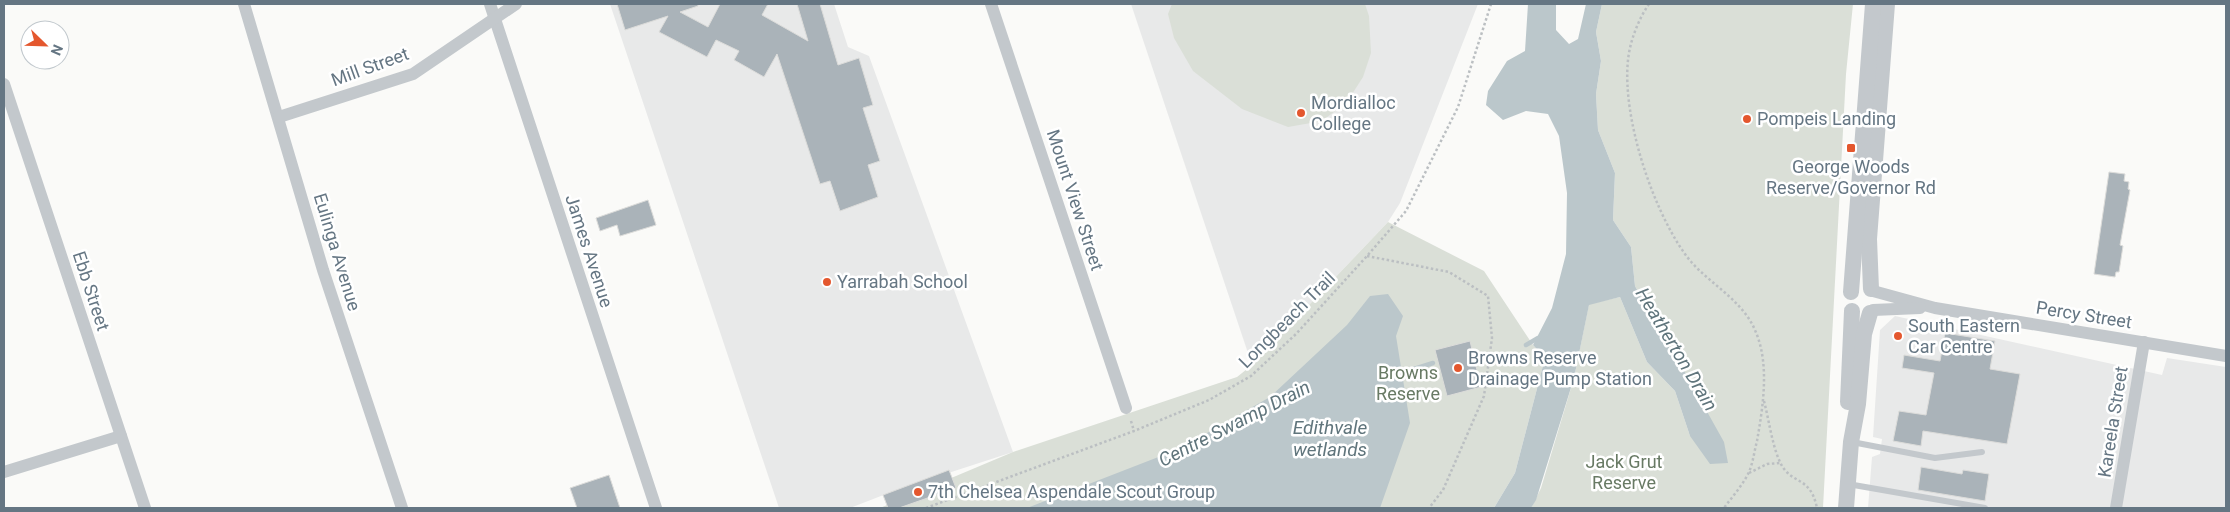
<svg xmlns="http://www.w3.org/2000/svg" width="2230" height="512" font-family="Roboto,sans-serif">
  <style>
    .built { fill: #e8e9e9 }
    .green { fill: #dadfd7 }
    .water { fill: #bbc7cb }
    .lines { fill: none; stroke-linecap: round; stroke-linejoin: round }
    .stream { stroke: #bbc7cb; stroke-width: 4.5 }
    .building { fill: #aab3b9; stroke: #dcdcda }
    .path { stroke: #bbbfc2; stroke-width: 2.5; stroke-dasharray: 2.5 2.5; stroke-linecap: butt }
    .service { stroke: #c3c8cc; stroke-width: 6 }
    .minor { stroke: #c3c8cc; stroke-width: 12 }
    .tertiary { stroke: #c3c8cc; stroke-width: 16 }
    .poi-dot { fill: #e4572e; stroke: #fff; stroke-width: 2 }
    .labels { text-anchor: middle; stroke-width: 5; stroke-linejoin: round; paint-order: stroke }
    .street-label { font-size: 18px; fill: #657683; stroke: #fff }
    .poi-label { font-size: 18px; fill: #657683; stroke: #fff; text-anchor: start }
    .park-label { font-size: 18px; fill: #687a64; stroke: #fff }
    .water-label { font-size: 19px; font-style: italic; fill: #60757c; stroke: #fff }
  </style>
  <rect width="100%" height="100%" fill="#fafaf8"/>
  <!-- built -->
  <g class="built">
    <polygon points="610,4 834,4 848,47 869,56 1013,452 899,489 850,508 779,508"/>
    <polygon points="1131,4 1478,4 1400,203 1388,222 1252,365"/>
    <polygon points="1895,316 2162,375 2167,358 2226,367 2226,508 1868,508 1872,457 1880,454 1882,439 1873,437 1880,330"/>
  </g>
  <!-- green -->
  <g class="green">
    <polygon points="1172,4 1365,4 1369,16 1371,53 1363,77 1347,102 1322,121 1288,127 1242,109 1193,71 1174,38 1168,14"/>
    <polygon points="1602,4 1853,4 1846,74 1823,508 1531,508 1541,488 1574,378 1589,304 1620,297 1647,362 1675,391 1690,436 1681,365 1663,338 1635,286 1631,247 1613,220 1615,173 1598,130 1596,94 1601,61 1596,32"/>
    <polygon points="1388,222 1484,271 1533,345 1545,358 1515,473 1494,508 880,508 1013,452 1237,377 1252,365"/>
  </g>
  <!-- water -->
  <g class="water">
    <polygon points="1528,4 1556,4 1556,30 1569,44 1578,39 1586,4 1602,4 1596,32 1601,61 1596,94 1598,130 1615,173 1613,220 1631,247 1635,286 1663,338 1681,365 1724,442 1728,463 1710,464 1690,436 1675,391 1647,362 1620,297 1589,305 1574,378 1536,500 1531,508 1494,508 1515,473 1545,358 1533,345 1552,308 1566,254 1567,193 1559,136 1548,114 1526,111 1503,120 1486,105 1488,91 1507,61 1525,51"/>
    <polygon points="1388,294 1403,316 1396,336 1410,423 1380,508 1027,508 1179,449 1270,397 1347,325 1370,296"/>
  </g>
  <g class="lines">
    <!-- stream -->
    <g class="stream">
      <polyline points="1526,345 1538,338"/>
      <polyline points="1398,374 1433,363"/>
    </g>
  </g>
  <!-- building -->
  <g class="building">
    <polygon points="617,4 698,4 698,6 680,12 708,27 720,4 768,4 762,15 808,41 797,4 820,4 838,65 859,58 873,105 863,108 880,161 868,165 878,197 840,211 830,181 820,184 777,54 764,77 734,60 739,51 716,40 707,57 659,32 668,16 625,30"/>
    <polygon points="2109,172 2125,174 2124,181 2129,182 2128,189 2130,190 2120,245 2123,246 2119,272 2116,272 2115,277 2094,274"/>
    <polygon points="648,200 656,225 620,236 617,225 600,231 596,218"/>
    <polygon points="1945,333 1995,341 1990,369 2020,374 2007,444 1923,431 1921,446 1893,441 1899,411 1926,415 1934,373 1902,368 1904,355 1940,361"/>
    <polygon points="1470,341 1481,387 1447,396 1435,350"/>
    <polygon points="1921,467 1962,474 1963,470 1989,474 1985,501 1918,490"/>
    <polygon points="949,470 956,488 899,508 888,508 883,495"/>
    <polygon points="609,475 620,508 577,508 570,488"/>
  </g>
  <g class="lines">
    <!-- path -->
    <g class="path">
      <path d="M1649 4C1638 20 1630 41 1628 60 1622 117 1652 208 1685 254 1702 278 1730 292 1747 316 1772 351 1764 401 1757 441 1754 452 1753 464 1748 474 1742 486 1732 497 1724 508"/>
      <polyline points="1367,256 1449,272 1488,296 1492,338 1484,396 1443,490 1429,508"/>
      <path d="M1764 401C1769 420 1772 445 1780 462 1791 486 1810 474 1817 508"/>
      <polyline points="1131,421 1134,431"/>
      <polyline points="1749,473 1767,464 1780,463"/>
      <polyline points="926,508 1134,431 1209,400 1251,376 1296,334 1367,256 1406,211 1458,107 1491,4"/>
    </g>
    <!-- service -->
    <g class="service">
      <polyline points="1852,442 1935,458 1982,452"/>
      <polyline points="1848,484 1985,508"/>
    </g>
    <!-- minor -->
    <g class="minor">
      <polyline points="244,4 323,270 402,508"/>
      <polyline points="490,4 656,508"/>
      <polyline points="991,4 1126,408"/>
      <polyline points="4,84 145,508"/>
      <polyline points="279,117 413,74 516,4"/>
      <polyline points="1873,291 1935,308 2226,356"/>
      <polyline points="1873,310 1920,308"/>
      <polyline points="4,472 121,436"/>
      <polyline points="2116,508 2144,342"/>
    </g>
    <!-- tertiary -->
    <g class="tertiary">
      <polyline points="1871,289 1869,239 1887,4"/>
      <polyline points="1851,292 1873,4"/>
      <polyline points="1848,402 1852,311"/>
      <polyline points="1846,508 1851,442 1858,404 1864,334 1870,313"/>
    </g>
  </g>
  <!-- markers -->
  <g class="poi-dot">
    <circle cx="1301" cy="113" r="5"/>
    <circle cx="1747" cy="119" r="5"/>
    <rect x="1846" y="143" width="10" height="10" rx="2.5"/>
    <circle cx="827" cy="282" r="5"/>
    <circle cx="1898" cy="336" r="5"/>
    <circle cx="1458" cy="368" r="5"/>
    <circle cx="918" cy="492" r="5"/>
  </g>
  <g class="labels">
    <!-- street labels -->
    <g class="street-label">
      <text transform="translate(370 67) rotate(-20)" y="6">Mill Street</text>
      <text transform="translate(1075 200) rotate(72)" y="6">Mount View Street</text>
      <text transform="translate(589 251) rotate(72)" y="6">James Avenue</text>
      <text transform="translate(337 252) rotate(73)" y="6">Eulinga Avenue</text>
      <text transform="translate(91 291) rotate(72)" y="6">Ebb Street</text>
      <text transform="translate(2084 315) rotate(9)" y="6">Percy Street</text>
      <text transform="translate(1287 320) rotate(-45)" y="6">Longbeach Trail</text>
      <text transform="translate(2113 422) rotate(-81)" y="6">Kareela Street</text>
    </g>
    <!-- poi labels -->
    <g class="poi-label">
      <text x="1311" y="109">Mordialloc<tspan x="1311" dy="21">College</tspan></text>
      <text x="1757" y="125">Pompeis Landing</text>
      <text x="1851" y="173" text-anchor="middle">George Woods<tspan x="1851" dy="21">Reserve/Governor Rd</tspan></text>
      <text x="837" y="288">Yarrabah School</text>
      <text x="1908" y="332">South Eastern<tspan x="1908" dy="21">Car Centre</tspan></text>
      <text x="1468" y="364">Browns Reserve<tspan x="1468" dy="21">Drainage Pump Station</tspan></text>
      <text x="928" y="498">7th Chelsea Aspendale Scout Group</text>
    </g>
    <!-- park labels -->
    <g class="park-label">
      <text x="1408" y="379">Browns<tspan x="1408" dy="21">Reserve</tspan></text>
      <text x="1624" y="468">Jack Grut<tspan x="1624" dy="21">Reserve</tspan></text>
    </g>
    <!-- water labels -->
    <g class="water-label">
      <text transform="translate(1677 349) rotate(59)" y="7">Heatherton Drain</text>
      <text transform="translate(1234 423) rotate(-27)" y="7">Centre Swamp Drain</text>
      <text x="1330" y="434">Edithvale<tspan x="1330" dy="22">wetlands</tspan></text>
    </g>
  </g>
  <!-- border -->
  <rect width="2230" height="512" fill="none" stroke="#657683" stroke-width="10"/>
  <!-- north arrow -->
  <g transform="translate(45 45) rotate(113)"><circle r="24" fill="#ffffff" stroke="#c1c8cd"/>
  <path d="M0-4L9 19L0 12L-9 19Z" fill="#e4572e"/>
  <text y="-8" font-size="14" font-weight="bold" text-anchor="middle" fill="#657683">N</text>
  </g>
</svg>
